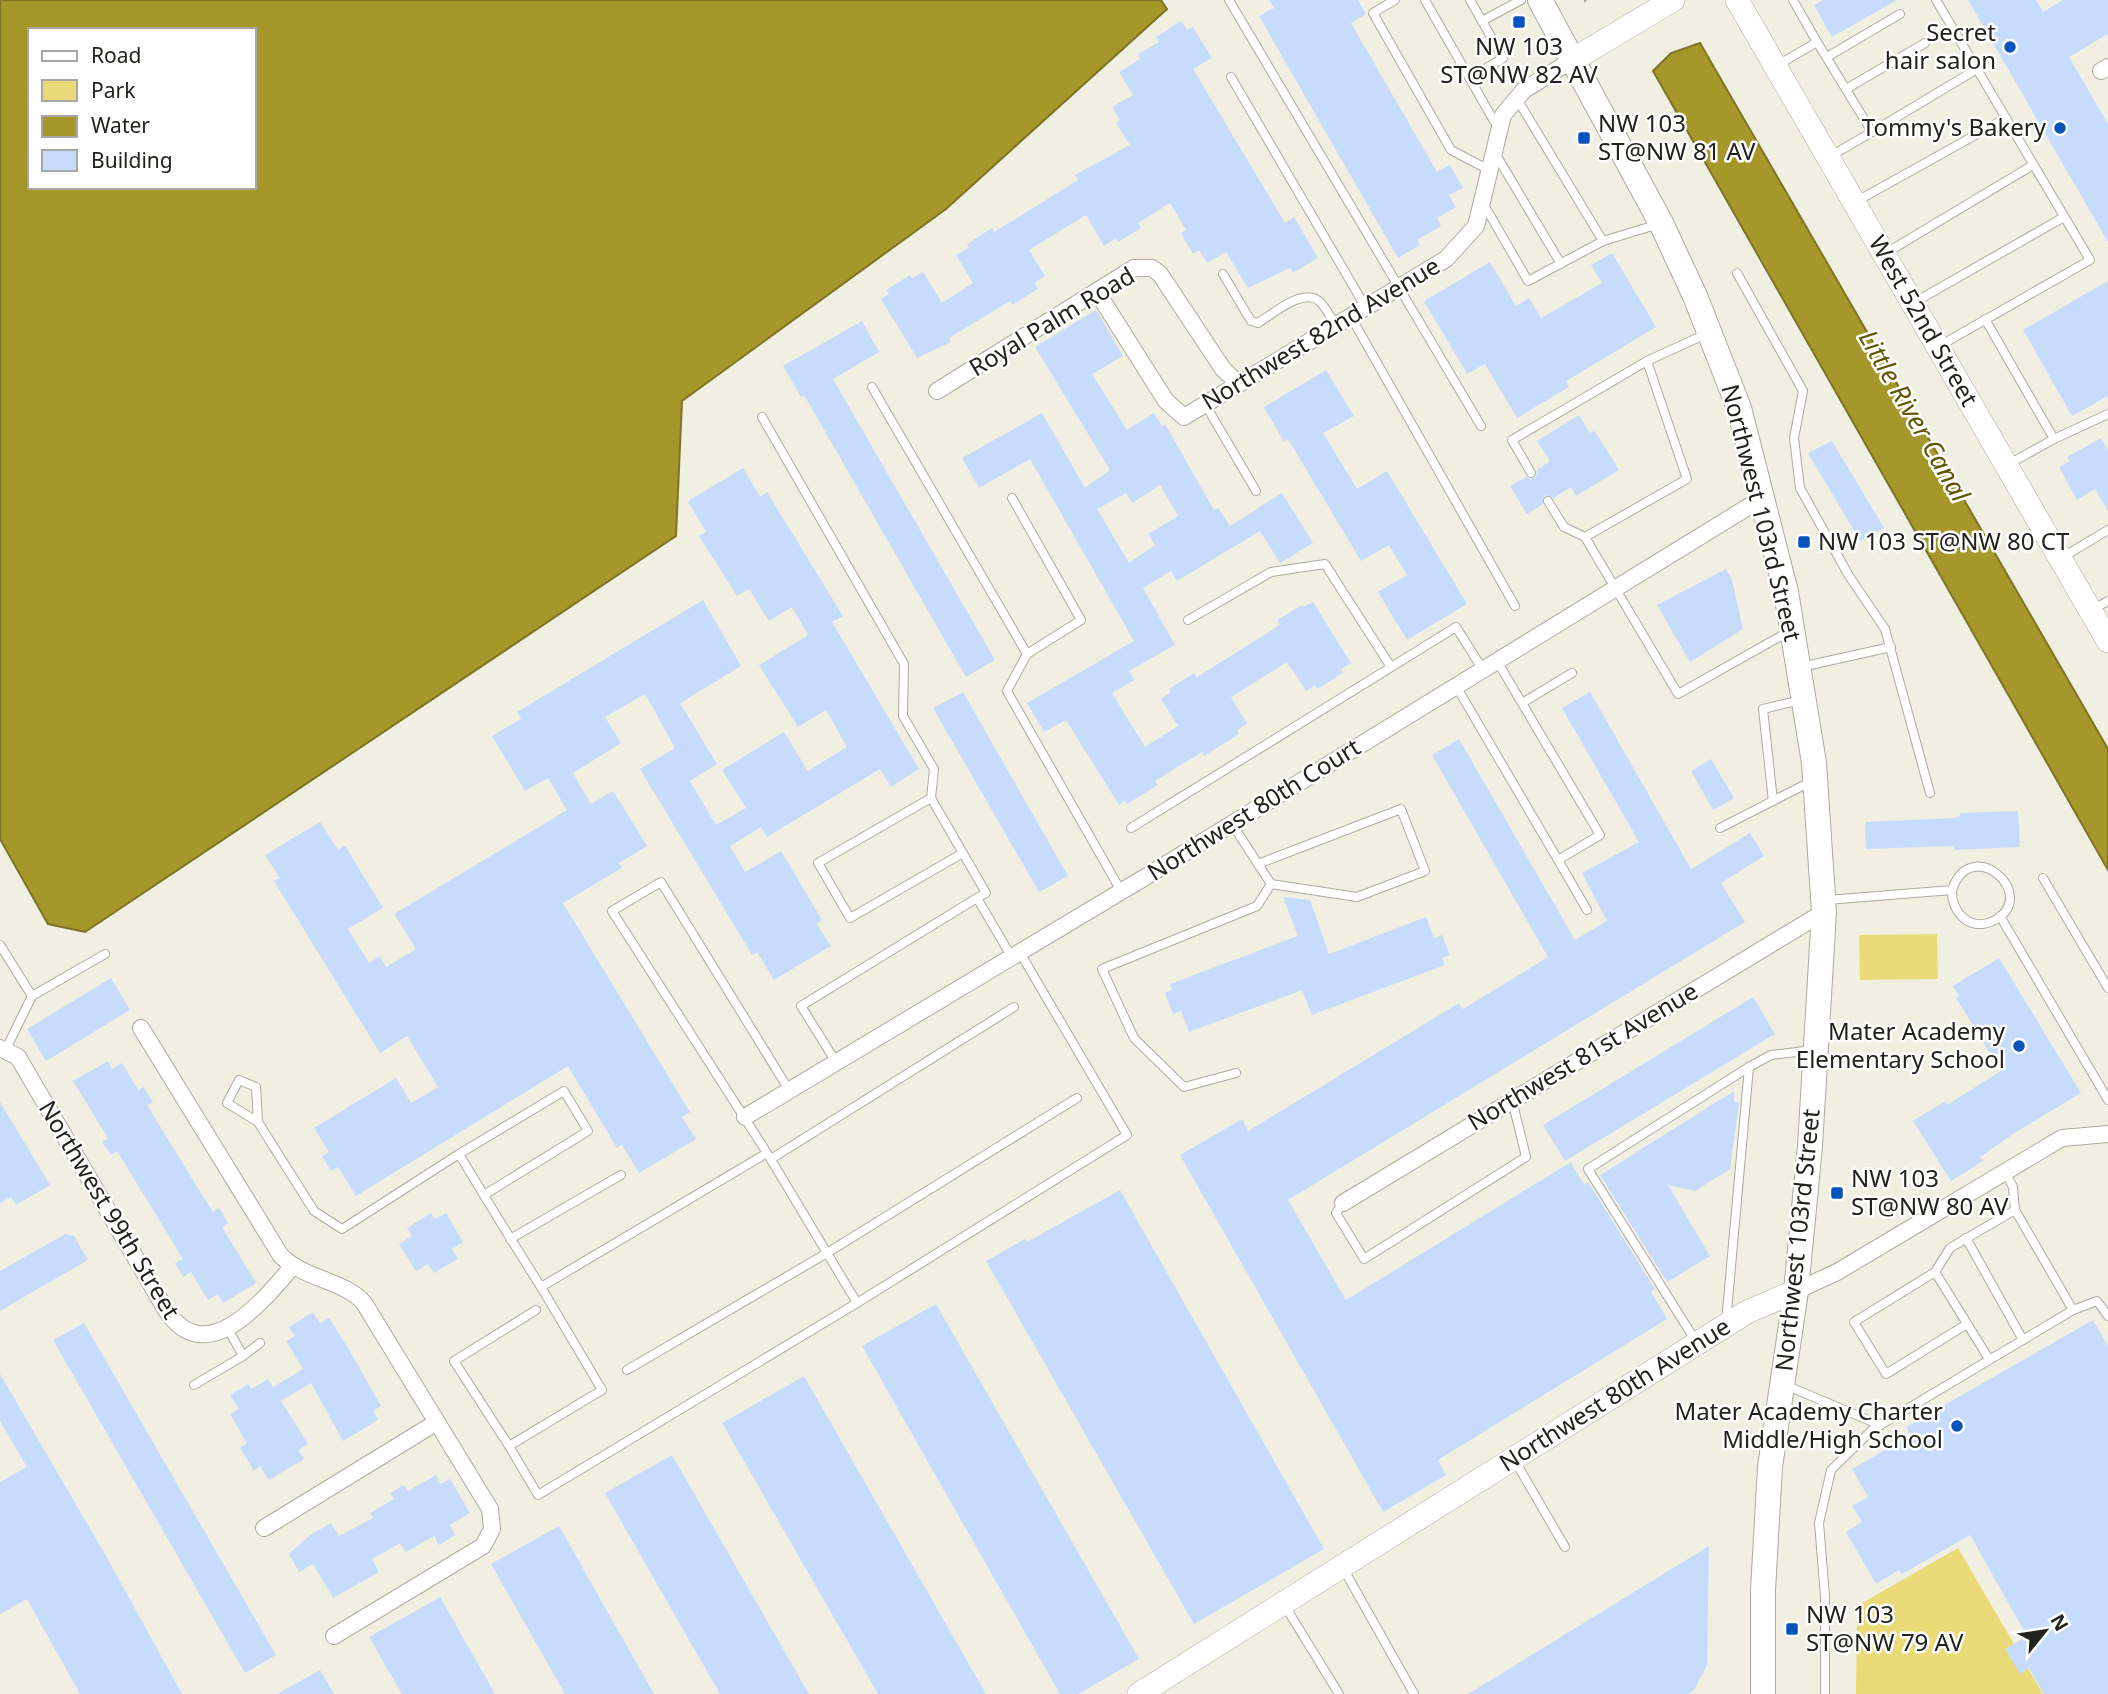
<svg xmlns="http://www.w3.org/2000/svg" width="2108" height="1694" font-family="'Noto Sans',sans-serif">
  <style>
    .green { fill: #eadb78 }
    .water { fill: #a6972a; stroke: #7e7426; stroke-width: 2; fill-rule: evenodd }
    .building { fill: #c7dcfc; fill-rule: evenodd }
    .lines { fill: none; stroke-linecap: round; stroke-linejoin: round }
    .lane-casing { stroke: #acab9f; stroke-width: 10 }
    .street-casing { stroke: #acab9f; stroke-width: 18 }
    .secondary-casing { stroke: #acab9f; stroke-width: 24 }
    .primary-casing { stroke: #acab9f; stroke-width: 26 }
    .path { stroke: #8d8c83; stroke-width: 3.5; stroke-dasharray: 3.5 5; stroke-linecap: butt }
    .lane { stroke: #fff; stroke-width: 8 }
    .street { stroke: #fff; stroke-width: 16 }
    .secondary { stroke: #fff; stroke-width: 23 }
    .primary { stroke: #fff; stroke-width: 24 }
    .poi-dot { fill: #0653bd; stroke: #fff; stroke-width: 2.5 }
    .labels { text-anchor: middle; stroke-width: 5; stroke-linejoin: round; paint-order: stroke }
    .poi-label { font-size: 24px; fill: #22221d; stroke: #fff; text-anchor: end }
    .street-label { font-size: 24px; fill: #22221d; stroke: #fff }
    .water-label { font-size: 26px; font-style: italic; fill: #615703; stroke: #fff }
  </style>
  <rect width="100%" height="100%" fill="#f0efe2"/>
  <!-- green -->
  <g class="green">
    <polygon points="1937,934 1938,979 1860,980 1859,935"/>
    <polygon points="1958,1548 2043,1694 1856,1694 1857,1606"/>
  </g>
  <!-- water -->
  <g class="water">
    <path d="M0 0H1161L1167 9 946 209 682 401 676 536 85 932 48 924 0 839ZM30 30H254V187H30Z"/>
    <polygon points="1700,43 2108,749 2108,870 1653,71 1671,53"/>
  </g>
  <!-- building -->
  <g class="building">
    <polygon points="1269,0 1358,0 1366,14 1351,23 1437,172 1450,165 1463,188 1449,195 1456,207 1437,218 1441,226 1417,240 1420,245 1398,258 1259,16 1274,8"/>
    <polygon points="1823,0 1897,0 1832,37 1814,5"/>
    <polygon points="1968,0 2036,0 2043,12 2063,0 2108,0 2108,34 2069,57 2108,124 2108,242"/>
    <polygon points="1181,21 1187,30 1193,27 1212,58 1193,69 1285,223 1294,217 1318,258 1293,273 1290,268 1248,288 1226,252 1207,263 1199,250 1193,254 1181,233 1186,230 1170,203 1138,223 1141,228 1118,242 1116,238 1104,246 1086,215 1029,250 1045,276 1034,283 1038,289 1012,305 1010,301 949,338 951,342 917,358 881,299 889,294 886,290 910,275 912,278 923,272 942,303 973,283 956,255 969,248 967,244 992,228 994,232 1078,180 1075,175 1130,145 1116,123 1120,120 1112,107 1133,95 1119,72 1140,59 1138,54 1159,42 1156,37"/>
    <polygon points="1612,253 1656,327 1566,381 1569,387 1517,418 1485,364 1467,374 1424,301 1490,262 1516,306 1529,298 1541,318 1602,283 1591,265"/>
    <polygon points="2108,281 2108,396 2072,416 2023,330"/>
    <path d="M1096 310 1123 356 1092 374 1127 430 1154 413 1162 426 1165 424 1214 510 1218 508 1230 526 1282 493 1313 543 1280 563 1260 531 1177 581 1171 571 1143 588 1175 645 1129 671 1134 680 1112 693 1145 747 1178 726 1161 699 1171 692 1169 689 1194 673 1197 677 1280 625 1277 620 1302 605 1303 607 1313 602 1351 663 1341 669 1343 673 1317 689 1315 685 1306 691 1287 662 1231 697 1247 724 1237 730 1239 734 1204 756 1202 752 1155 781 1158 785 1127 804 1125 800 1119 805 1066 720 1044 732 1027 703 1134 641 1030 459 979 488 962 458 1042 413 1085 488 1110 470 1035 347ZM1160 485 1178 516 1148 534 1155 545 1129 563 1097 509 1126 493 1132 503Z"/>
    <polygon points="862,321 879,352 833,379 995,660 966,677 804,395 801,397 783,366"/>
    <polygon points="1326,370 1354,416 1323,433 1357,489 1387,471 1467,604 1407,640 1378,592 1407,575 1389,545 1361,561 1288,439 1284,442 1264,407"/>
    <polygon points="1579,415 1590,433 1595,431 1619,470 1576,496 1571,487 1554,498 1545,495 1542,505 1527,514 1510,486 1526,477 1530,479 1536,477 1537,470 1550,461 1537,441"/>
    <polygon points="2101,438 2108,450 2108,511 2095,489 2077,500 2059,467 2070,461 2067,457"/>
    <polygon points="1832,441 1884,528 1860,541 1808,453"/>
    <polygon points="743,468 760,497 767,492 843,616 832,622 919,769 891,787 880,769 767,837 761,827 730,846 745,872 781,851 822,920 817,924 831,946 774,980 757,952 752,955 640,769 675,748 645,694 605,717 621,743 573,773 591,804 613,791 647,846 619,863 622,868 563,903 690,1112 682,1117 696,1139 639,1173 622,1145 617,1148 568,1066 356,1196 338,1167 331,1171 322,1156 329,1152 314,1128 396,1078 411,1103 438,1087 407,1036 380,1053 274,881 280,878 265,855 320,822 338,850 345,846 383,908 348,929 369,963 380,956 386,967 416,949 394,914 567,810 548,778 525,791 492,736 521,719 517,712 703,600 741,666 680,703 717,764 690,781 716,825 746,808 722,770 784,732 808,771 847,747 826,710 798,727 759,665 808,635 792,607 769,621 749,589 737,596 699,536 706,532 688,501"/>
    <polygon points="1726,569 1732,580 1743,629 1690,662 1657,605"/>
    <polygon points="963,692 1068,876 1039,892 933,708"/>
    <polygon points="1590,692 1691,869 1750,833 1764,856 1721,883 1745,922 1288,1200 1346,1300 1571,1162 1584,1185 1588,1182 1655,1289 1651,1292 1667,1319 1438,1460 1446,1475 1383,1512 1180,1155 1242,1119 1248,1131 1459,1003 1463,1009 1548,957 1432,755 1459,739 1575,940 1607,921 1582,873 1639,842 1562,708"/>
    <polygon points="1711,759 1734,798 1713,810 1691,771"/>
    <polygon points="2018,811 2020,847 1954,850 1954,846 1866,849 1865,822 1953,818 1960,816 1960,813"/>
    <polygon points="1283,897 1310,900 1329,954 1426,917 1434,938 1442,935 1450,955 1442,958 1445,965 1312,1015 1302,990 1189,1032 1181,1011 1173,1014 1165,993 1172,990 1170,984 1298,936"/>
    <polygon points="1999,958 2081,1093 2016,1132 1980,1157 1983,1161 1951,1181 1913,1121 1945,1101 1947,1105 2001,1071 1956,998 1959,996 1953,986"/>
    <polygon points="111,978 130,1010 46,1061 27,1029"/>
    <polygon points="1753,997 1775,1034 1565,1161 1543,1125"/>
    <polygon points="108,1061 112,1069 122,1063 138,1090 144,1087 153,1102 147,1105 196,1185 213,1212 219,1208 228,1223 222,1227 256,1283 223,1303 218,1294 208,1300 191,1272 183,1277 175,1263 183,1259 117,1151 111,1155 102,1142 108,1138 73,1081"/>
    <polygon points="1734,1091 1734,1102 1739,1103 1730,1169 1695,1191 1668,1185 1710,1256 1667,1282 1600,1175"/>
    <polygon points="0,1102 50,1185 16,1205 11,1197 0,1203"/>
    <polygon points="1120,1190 1324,1549 1194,1624 986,1261 1025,1239 1027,1242"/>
    <polygon points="431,1213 435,1219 446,1213 463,1242 452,1249 458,1259 434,1273 428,1264 416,1271 399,1244 412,1236 407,1228"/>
    <polygon points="65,1234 74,1236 88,1260 0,1311 0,1271"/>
    <polygon points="936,1304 1139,1659 1078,1694 1060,1694 862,1346"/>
    <polygon points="313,1312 320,1323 329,1318 348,1348 381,1406 373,1411 378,1420 343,1441 311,1383 281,1401 308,1444 298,1450 304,1459 269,1480 260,1466 254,1471 240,1448 247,1443 230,1414 239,1409 230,1395 248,1384 251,1389 268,1379 273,1387 303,1369 286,1341 295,1336 289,1327"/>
    <polygon points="2093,1320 2108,1346 2108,1694 2044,1694 2029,1668 2020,1674 2005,1649 2027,1636 1970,1535 1902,1574 1899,1570 1876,1584 1846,1532 1862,1522 1852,1506 1868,1497 1852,1469 1911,1435 1906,1427"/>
    <polygon points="84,1323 276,1655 245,1673 53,1340"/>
    <polygon points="0,1374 106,1556 182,1694 80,1694 27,1599 0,1614 0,1482 27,1467 0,1421"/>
    <polygon points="804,1376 986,1694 878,1694 722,1423"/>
    <polygon points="672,1455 809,1694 720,1694 605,1493"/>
    <polygon points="436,1475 441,1484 450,1479 470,1513 450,1525 455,1535 439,1545 434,1536 406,1552 400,1543 372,1559 379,1572 333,1598 313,1564 299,1572 289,1554 310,1535 331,1523 339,1536 373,1518 370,1513 394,1499 390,1493 404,1485 408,1491"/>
    <polygon points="559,1526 654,1694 565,1694 491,1564"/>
    <polygon points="1709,1546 1707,1665 1694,1690 1688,1694 1468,1694"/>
    <polygon points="440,1597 495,1694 402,1694 369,1637"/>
    <polygon points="320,1670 334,1694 277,1694"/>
  </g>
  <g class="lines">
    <defs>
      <g id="lane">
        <polyline points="1229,0 1481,426"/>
        <polyline points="1395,0 1373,13 1451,150 1489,170"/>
        <polyline points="1425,0 1498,128"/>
        <polyline points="1470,0 1503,58 1470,78"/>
        <polyline points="1936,0 2090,260 1941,345"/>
        <polyline points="1482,21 1521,0"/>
        <polyline points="1817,42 1872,132 1977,69"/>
        <polyline points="1827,57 1900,14"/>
        <polyline points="1778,65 1817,42 1793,0"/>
        <polyline points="1231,77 1366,308"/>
        <polyline points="1846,89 1925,43"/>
        <polyline points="1517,99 1603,241 1659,224"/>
        <polyline points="1495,153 1561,264"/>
        <polyline points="1829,157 1872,132"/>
        <polyline points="1857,201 2006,118"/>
        <polyline points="1483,203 1528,281 1603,241"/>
        <polyline points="1886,253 2033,165"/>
        <polyline points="1737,273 1803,391 1794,438 1800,488 1849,576 1885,629 1930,793"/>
        <path d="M1223 274 1251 321 1258 323C1273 314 1304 286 1320 302 1326 308 1331 318 1337 326"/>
        <polyline points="1915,302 2064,217"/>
        <polyline points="1351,317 1515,606"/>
        <polyline points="1985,319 2054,439 2009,464"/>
        <polyline points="1706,334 1647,361 1687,479 1585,537 1678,694 1788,632"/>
        <polyline points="872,387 1027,654"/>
        <polyline points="1205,404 1256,491"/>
        <polyline points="762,417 904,664 903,716 934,769 931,798"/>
        <polyline points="2054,439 2108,414"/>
        <polyline points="1531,473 1512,440 1647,361"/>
        <polyline points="1012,498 1081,620 1027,654 1007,691 1121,891"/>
        <polyline points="1548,501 1564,527 1585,537"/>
        <polyline points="2063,557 2108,530"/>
        <polyline points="2093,609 2108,601"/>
        <polyline points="1188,620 1271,572 1325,564 1391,667"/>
        <polyline points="1801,667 1891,647"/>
        <polyline points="1456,686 1558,860 1600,835 1497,661"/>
        <polyline points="1522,703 1572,673"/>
        <polyline points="1773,801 1763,709 1801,700"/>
        <polyline points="1232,824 1271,884 1357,897 1425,871 1401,809 1258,864"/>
        <polyline points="1131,828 1456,627 1483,670"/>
        <polyline points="1720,828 1812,781"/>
        <polyline points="963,853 850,918 818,863 931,798 986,893 977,898"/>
        <polyline points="1558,860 1587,910"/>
        <polyline points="2043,878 2108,988"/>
        <path d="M1827 900 1952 890C1971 833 2040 895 1995 920 1971 933 1951 913 1952 890"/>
        <polyline points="2000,916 2108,1100"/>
        <polyline points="0,945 32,996 105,954"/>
        <polyline points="6,1049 32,996"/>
        <polyline points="836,1062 801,1006 977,898 1011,956"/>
        <polyline points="1236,1073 1184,1087 1134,1038 1102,969 1257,906 1271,884"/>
        <polyline points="258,1122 227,1103 239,1080 256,1087 258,1122 314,1211 342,1229 459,1154"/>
        <polyline points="771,1159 1014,1007"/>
        <polyline points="2005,1172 2013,1187 2015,1210"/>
        <path d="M484 1195 588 1131 564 1091 459 1154C486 1199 513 1243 541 1287L767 1153 612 911 661 882 789 1090"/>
        <polyline points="1343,1203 1336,1213 1364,1259 1526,1157 1512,1100"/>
        <polyline points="1966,1238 2023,1340"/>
        <polyline points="510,1239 621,1175"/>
        <polyline points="1935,1272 1950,1248 2015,1210 2073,1310"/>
        <polyline points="857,1303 1127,1135 1019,951"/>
        <polyline points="536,1310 454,1361 509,1446 602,1390 541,1287"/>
        <polyline points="1726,1322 1749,1067 1771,1055 1813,1050"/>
        <polyline points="1967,1324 1886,1374 1854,1322 1935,1272 1989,1359"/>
        <polyline points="1695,1340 1588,1169 1749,1067"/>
        <polyline points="243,1356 260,1343"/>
        <polyline points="627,1370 827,1253 1077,1098"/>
        <polyline points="194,1385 243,1356 227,1327"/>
        <polyline points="1785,1385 1880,1425"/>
        <polyline points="509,1446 538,1495 857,1303 767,1153"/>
        <polyline points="1515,1461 1565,1547"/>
        <polyline points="1343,1568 1414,1694"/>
        <polyline points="1285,1606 1339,1694"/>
        <polyline points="1825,1694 1825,1596 1819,1523 1831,1470 1872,1430 2073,1310 2097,1301 2108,1316"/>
      </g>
      <g id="street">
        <polyline points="2101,71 2108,67"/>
        <polyline points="1097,292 1166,401 1184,417 1446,259 1476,226 1503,115 1524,90 1574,59"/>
        <polyline points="937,391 1134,268 1152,268 1160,274 1223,369 1239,384"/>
        <path d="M141 1028 281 1256C306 1280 344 1280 364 1303L490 1509 492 1529 483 1546 334 1636"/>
        <path d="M0 1048 18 1057 166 1310C206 1371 262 1302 292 1267"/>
        <polyline points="745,1117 1147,876 1761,499"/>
        <polyline points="1343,1203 1824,912"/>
        <polyline points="1796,1291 1837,1272 2062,1138 2108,1134"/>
        <polyline points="264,1528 437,1422"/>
      </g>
      <g id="secondary">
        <polyline points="1737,0 2108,641"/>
        <polyline points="1574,59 1673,0"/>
        <polyline points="1139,1694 1747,1312 1796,1291"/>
      </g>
      <polyline id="primary" points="1540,0 1661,223 1695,296 1739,408 1786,592 1814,763 1824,912 1810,1146 1796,1291 1770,1467 1763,1590 1763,1694"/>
    </defs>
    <!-- lane casing -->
    <use href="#lane" class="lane-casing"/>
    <!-- street casing -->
    <use href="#street" class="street-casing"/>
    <!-- secondary casing -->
    <use href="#secondary" class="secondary-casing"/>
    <!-- primary casing -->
    <use href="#primary" class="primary-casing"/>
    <!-- path -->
    <polyline class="path" points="1585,0 1586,1"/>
    <!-- lane -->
    <use href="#lane" class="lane"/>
    <!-- street -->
    <use href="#street" class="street"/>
    <!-- secondary -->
    <use href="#secondary" class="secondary"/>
    <!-- primary -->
    <use href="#primary" class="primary"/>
  </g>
  <!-- markers -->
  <g class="poi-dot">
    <rect x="1512" y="15" width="14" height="14" rx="3.5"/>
    <circle cx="2010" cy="47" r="7"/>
    <circle cx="2060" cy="128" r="7"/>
    <rect x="1577" y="131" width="14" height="14" rx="3.5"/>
    <rect x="1797" y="535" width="14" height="14" rx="3.5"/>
    <circle cx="2019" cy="1046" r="7"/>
    <rect x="1830" y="1186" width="14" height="14" rx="3.5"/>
    <circle cx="1957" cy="1426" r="7"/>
    <rect x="1785" y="1622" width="14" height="14" rx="3.5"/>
  </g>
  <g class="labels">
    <!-- poi labels -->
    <g class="poi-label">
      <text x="1996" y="41">Secret<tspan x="1996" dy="28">hair salon</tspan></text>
      <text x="1519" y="55" text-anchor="middle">NW 103<tspan x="1519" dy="28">ST@NW 82 AV</tspan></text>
      <text x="1598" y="132" text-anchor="start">NW 103<tspan x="1598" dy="28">ST@NW 81 AV</tspan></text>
      <text x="2046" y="136">Tommy's Bakery</text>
      <text x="1818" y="550" text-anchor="start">NW 103 ST@NW 80 CT</text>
      <text x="2005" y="1040">Mater Academy<tspan x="2005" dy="28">Elementary School</tspan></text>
      <text x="1851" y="1187" text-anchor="start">NW 103<tspan x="1851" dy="28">ST@NW 80 AV</tspan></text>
      <text x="1943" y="1420">Mater Academy Charter<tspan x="1943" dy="28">Middle/High School</tspan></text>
      <text x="1806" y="1623" text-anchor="start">NW 103<tspan x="1806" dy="28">ST@NW 79 AV</tspan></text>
    </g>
    <!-- street labels -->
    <g class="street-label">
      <text transform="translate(1923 321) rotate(60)" y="8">West 52nd Street</text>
      <text transform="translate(1052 322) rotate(-31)" y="8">Royal Palm Road</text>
      <text transform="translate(1321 334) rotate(-31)" y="8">Northwest 82nd Avenue</text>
      <text transform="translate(1761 513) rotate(76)" y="8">Northwest 103rd Street</text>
      <text transform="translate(1254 810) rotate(-32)" y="8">Northwest 80th Court</text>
      <text transform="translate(1583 1057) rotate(-31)" y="8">Northwest 81st Avenue</text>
      <text transform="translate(109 1210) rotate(59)" y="8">Northwest 99th Street</text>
      <text transform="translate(1798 1240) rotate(-84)" y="8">Northwest 103rd Street</text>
      <text transform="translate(1615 1395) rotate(-32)" y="8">Northwest 80th Avenue</text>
    </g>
    <!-- water labels -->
    <g class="water-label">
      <text transform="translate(1914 416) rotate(60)" y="9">Little River Canal</text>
    </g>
  </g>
  <!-- legend -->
  <rect x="28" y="28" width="228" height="161" fill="#ffffff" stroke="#a7a7a5" stroke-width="2"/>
  <rect x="42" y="51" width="35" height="10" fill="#ffffff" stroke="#a7a7a5" stroke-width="2"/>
  <text x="91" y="63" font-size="21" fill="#22221d">Road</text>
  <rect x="42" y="80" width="35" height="21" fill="#eadb78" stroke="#a7a7a5" stroke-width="2"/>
  <text x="91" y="98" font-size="21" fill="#22221d">Park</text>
  <rect x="42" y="116" width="35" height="21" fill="#a6972a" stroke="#a7a7a5" stroke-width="2"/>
  <text x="91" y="133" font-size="21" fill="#22221d">Water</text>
  <rect x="42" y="150" width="35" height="21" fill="#c7dcfc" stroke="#a7a7a5" stroke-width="2"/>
  <text x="91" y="168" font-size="21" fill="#22221d">Building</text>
  <!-- north arrow -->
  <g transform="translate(2045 1631) rotate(60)" stroke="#ffffff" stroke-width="5" paint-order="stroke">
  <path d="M0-5L12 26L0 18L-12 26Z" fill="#22221d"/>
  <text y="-10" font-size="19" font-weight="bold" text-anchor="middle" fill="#22221d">N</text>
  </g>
</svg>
